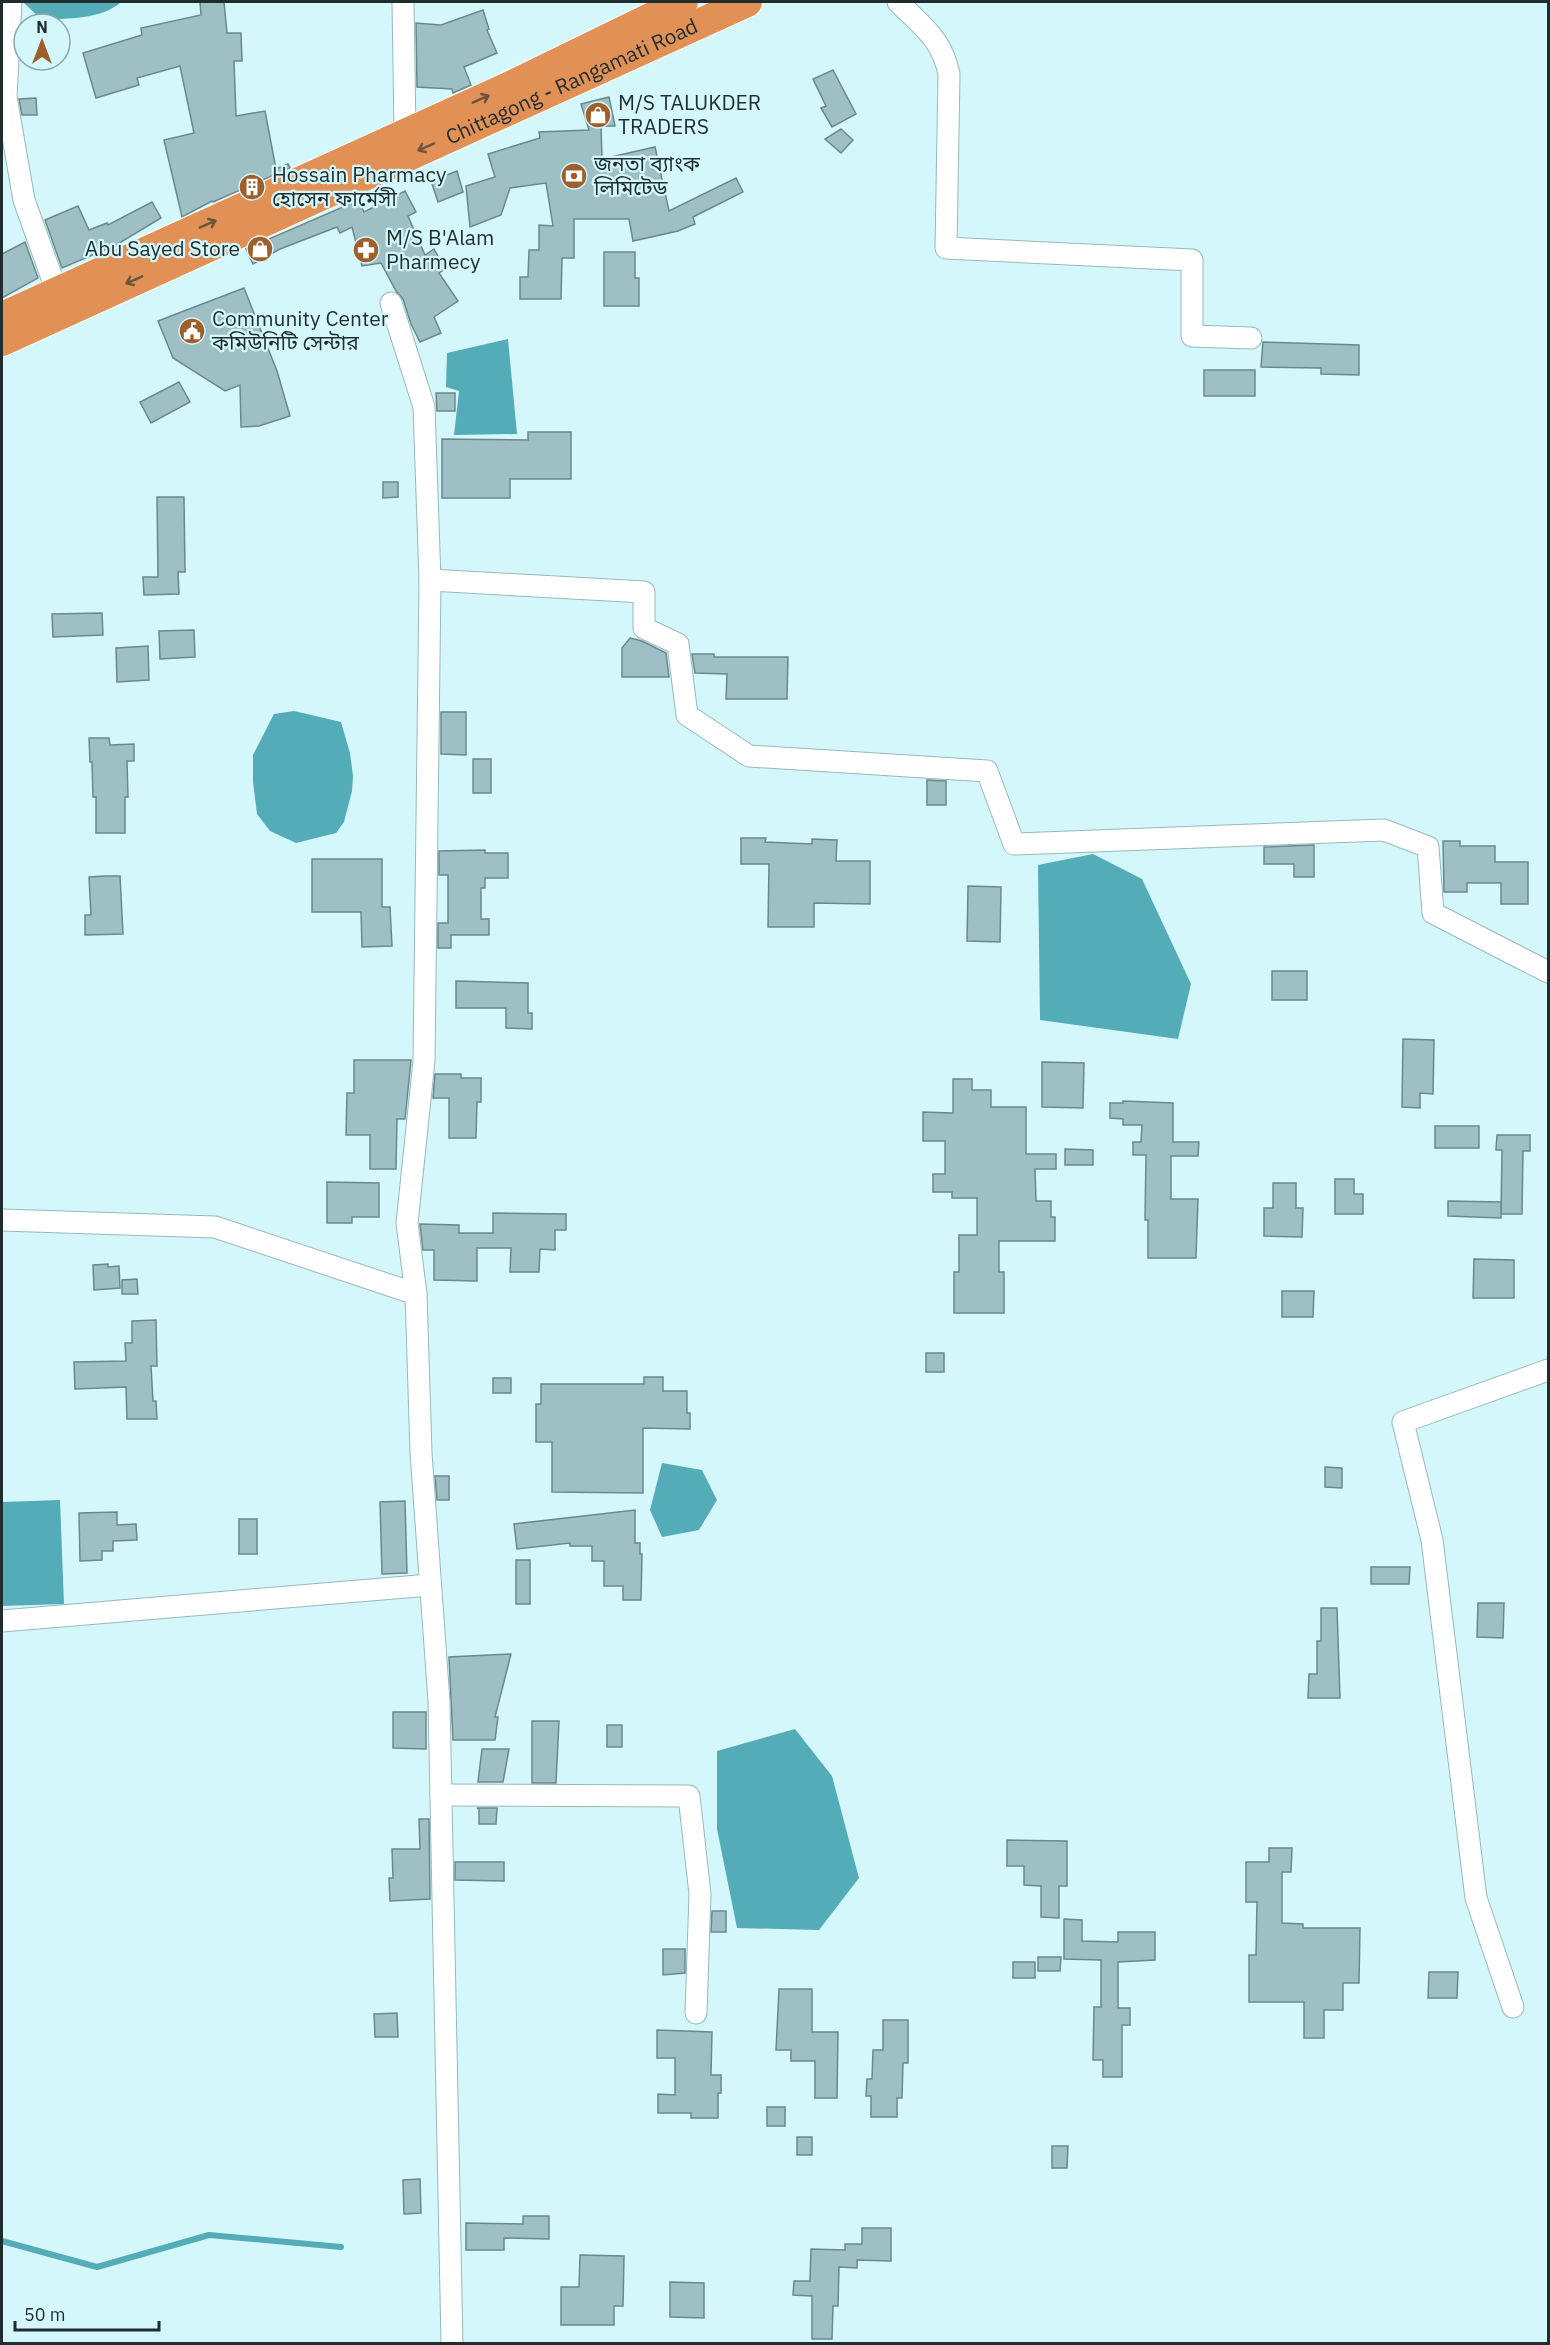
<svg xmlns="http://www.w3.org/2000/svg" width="1550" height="2345" font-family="'IBM Plex Sans','Noto Sans Bengali',sans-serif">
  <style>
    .water { fill: #53acb8 }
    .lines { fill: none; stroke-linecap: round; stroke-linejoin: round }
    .stream { stroke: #53acb8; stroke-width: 6 }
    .building { fill: #9ec0c5; stroke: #69898e; stroke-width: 1.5 }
    .minor-casing { stroke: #97b9be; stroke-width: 23 }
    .highway-casing { stroke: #fff; stroke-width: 32 }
    .minor { stroke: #fff; stroke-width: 21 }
    .highway { stroke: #e19155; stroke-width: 30 }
    .oneway { stroke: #6d553e }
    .labels { text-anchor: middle; stroke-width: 4.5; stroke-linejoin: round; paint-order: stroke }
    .street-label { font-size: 21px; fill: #1f2d2f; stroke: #d4f7fc }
    .poi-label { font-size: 21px; fill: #1f2d2f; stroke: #d4f7fc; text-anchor: start }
  </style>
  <rect width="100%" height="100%" fill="#d4f7fc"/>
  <!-- water -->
  <g class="water">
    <path d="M23 2H121C101 20 67 18 42 20Z"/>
    <polygon points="508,339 517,434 454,435 459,391 446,387 447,353"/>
    <polygon points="294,711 341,722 350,753 353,776 352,791 344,822 336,833 296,843 270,831 257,814 253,782 253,755 274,714"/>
    <polygon points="1093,854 1142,879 1191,984 1178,1039 1040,1020 1038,865"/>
    <polygon points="662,1463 702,1470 717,1500 699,1530 662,1537 650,1510"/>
    <polygon points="60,1500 64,1604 2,1606 2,1502"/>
    <polygon points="795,1729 832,1776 859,1878 819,1930 737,1928 717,1829 717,1751"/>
  </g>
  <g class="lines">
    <!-- stream -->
    <polyline class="stream" points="2,2241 97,2267 209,2235 341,2247"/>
  </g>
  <!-- building -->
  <g class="building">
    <polygon points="200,2 224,2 227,33 241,33 242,61 234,61 236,116 265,111 276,169 288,164 290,168 213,202 212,201 182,217 164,140 194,133 180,66 137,78 139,85 96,98 83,53 142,35 141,28 201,15"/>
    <polygon points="483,10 489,29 487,30 497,53 464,67 471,85 453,93 452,89 417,87 416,23 441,25"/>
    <polygon points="833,70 856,114 832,127 821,108 826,106 813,79"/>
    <polygon points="609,97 615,126 601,126 602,159 655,147 669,211 736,178 743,192 693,217 695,224 678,231 633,241 629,219 574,219 574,258 562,258 561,299 520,299 520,277 528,277 529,250 539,250 539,225 553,226 546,183 510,188 501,215 470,227 466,186 495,177 488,154 540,138 539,132 589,130 581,104"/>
    <polygon points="36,98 37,115 22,115 19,99"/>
    <polygon points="841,129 853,140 841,153 825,139"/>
    <polygon points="457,171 463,192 438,202 431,181"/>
    <polygon points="405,191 416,212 408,216 425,255 434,249 445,269 439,273 458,301 434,317 441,333 420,342 411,324 403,299 396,291 381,263 362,266 352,227 340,233 337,227 280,249 253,264 246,249 359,200 364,212"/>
    <polygon points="152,202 161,218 116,245 62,268 45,220 78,206 89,230 107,223 108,225"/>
    <polygon points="25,242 38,278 2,298 2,254"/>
    <polygon points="604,252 635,252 635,278 639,278 639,306 604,306"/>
    <polygon points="244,288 277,371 290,416 259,426 241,427 240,385 225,391 173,358 158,321"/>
    <polygon points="1263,342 1359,345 1359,375 1321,374 1321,368 1261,367"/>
    <rect x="1204" y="370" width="51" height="26"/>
    <polygon points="179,382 190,402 151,423 140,402"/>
    <polygon points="436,393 455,393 455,411 437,411"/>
    <polygon points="528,432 571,432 571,479 510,479 510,498 442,498 442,439 528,440"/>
    <polygon points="383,482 398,482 398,497 383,498"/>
    <polygon points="157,497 184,497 185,572 178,572 179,594 144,595 143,577 158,577"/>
    <polygon points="102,613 103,635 53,637 52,614"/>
    <polygon points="194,630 195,657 160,659 159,631"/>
    <polygon points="630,638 642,641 666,653 669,677 622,677 622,648"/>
    <polygon points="148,646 149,680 117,682 116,648"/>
    <polygon points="692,654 714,654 714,657 788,657 787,699 726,699 727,674 695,673"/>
    <polygon points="441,712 466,712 466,755 441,754"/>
    <polygon points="89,738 109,738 110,745 134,744 134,761 127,761 128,797 125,797 125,833 96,833 96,797 93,797 92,762 90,762"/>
    <rect x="473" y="759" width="18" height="34"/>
    <polygon points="927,780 946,781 946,805 927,805"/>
    <polygon points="741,838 766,838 765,842 812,844 812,839 837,840 836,861 870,861 870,904 814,903 814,927 768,927 769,864 741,864"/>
    <polygon points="1443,841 1460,841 1460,846 1495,846 1495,862 1528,862 1528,904 1501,904 1501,883 1467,883 1467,892 1444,892"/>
    <polygon points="1314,845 1314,877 1294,877 1294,864 1264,864 1264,847"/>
    <polygon points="485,850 485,853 508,853 508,878 485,878 485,888 481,888 481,919 489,919 489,935 451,935 451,948 438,948 438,923 448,923 448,875 439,875 439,851"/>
    <polygon points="312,859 382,859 382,907 390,907 392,946 362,947 361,912 312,912"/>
    <polygon points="105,876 120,876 123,934 85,935 85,915 91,915 89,877"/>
    <polygon points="968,886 1001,887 1000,942 967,941"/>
    <rect x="1272" y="971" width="35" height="29"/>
    <polygon points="456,981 528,983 528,1013 532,1013 532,1029 506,1028 506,1008 456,1008"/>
    <polygon points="1403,1039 1434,1040 1433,1094 1420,1093 1420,1108 1402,1107"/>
    <polygon points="354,1060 411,1060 405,1119 397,1119 396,1169 370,1169 370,1135 346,1135 347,1093 354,1093"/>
    <polygon points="1042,1062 1084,1063 1083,1108 1042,1107"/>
    <polygon points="435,1074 461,1074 461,1078 481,1078 481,1102 477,1102 476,1138 449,1138 449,1098 433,1098"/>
    <polygon points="953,1079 972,1079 972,1090 991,1090 991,1107 1026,1107 1026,1154 1056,1154 1056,1169 1035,1169 1036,1201 1051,1201 1051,1217 1055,1217 1055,1241 999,1241 999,1272 1004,1272 1004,1313 954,1313 954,1272 959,1272 959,1235 977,1235 977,1198 952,1198 952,1192 933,1192 933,1174 945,1174 945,1141 923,1141 923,1112 953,1113"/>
    <polygon points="1123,1101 1173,1103 1173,1142 1199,1142 1198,1156 1171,1156 1171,1199 1198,1199 1196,1258 1148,1258 1148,1220 1145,1220 1146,1155 1133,1155 1133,1142 1141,1142 1142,1125 1123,1125 1123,1119 1110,1118 1110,1103 1123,1103"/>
    <rect x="1435" y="1126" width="44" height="22"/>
    <polygon points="1497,1135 1530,1135 1530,1151 1523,1151 1522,1214 1501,1214 1502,1150 1496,1150"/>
    <polygon points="1065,1149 1093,1150 1093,1165 1065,1165"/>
    <polygon points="1335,1179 1354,1179 1354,1194 1363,1194 1363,1214 1335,1214"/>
    <polygon points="327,1182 379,1183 379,1217 352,1217 352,1223 327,1223"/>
    <polygon points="1273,1183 1296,1183 1296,1208 1303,1208 1302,1237 1264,1236 1264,1208 1273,1208"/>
    <polygon points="1448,1201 1501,1202 1501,1218 1448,1216"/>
    <polygon points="493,1213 566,1214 566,1230 555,1230 555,1250 540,1249 539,1272 510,1272 511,1248 477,1248 477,1281 434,1280 434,1250 423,1250 420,1224 459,1225 459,1233 493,1233"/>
    <polygon points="1474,1259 1514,1260 1514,1298 1473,1298"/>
    <polygon points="108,1264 108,1267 119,1266 120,1288 94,1290 93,1265"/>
    <polygon points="137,1279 138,1294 122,1294 122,1280"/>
    <polygon points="1282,1291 1314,1291 1313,1317 1282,1317"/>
    <polygon points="156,1320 157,1366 151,1366 153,1401 156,1401 157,1419 127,1419 126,1387 75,1389 74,1362 126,1361 125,1343 132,1343 132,1321"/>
    <rect x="926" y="1353" width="18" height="19"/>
    <polygon points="644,1377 663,1377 663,1391 687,1391 687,1413 690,1413 690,1429 643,1428 643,1493 552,1492 552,1442 536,1442 536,1404 541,1404 541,1384 644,1384"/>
    <rect x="493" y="1378" width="18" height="15"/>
    <polygon points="1325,1467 1342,1468 1342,1488 1325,1487"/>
    <polygon points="435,1476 449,1476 449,1500 437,1500"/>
    <polygon points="405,1501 407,1573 382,1574 380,1502"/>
    <polygon points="635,1510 635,1543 640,1543 640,1554 642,1554 641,1600 623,1600 623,1586 604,1586 604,1561 592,1561 592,1546 570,1546 570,1543 517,1549 514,1524"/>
    <polygon points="117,1512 117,1525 136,1524 137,1540 113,1541 113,1551 102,1551 102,1560 80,1561 79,1513"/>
    <rect x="239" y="1519" width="18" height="35"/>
    <rect x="516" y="1560" width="14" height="44"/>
    <polygon points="1371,1567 1410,1567 1409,1584 1371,1584"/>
    <polygon points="1478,1603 1504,1603 1503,1638 1477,1637"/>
    <polygon points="1321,1608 1337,1608 1340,1698 1308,1698 1309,1674 1317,1674 1317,1641 1321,1641"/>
    <polygon points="511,1654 495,1717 498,1717 495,1740 453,1740 449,1657"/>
    <polygon points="393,1712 426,1712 426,1749 393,1748"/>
    <polygon points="532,1721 559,1721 556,1783 532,1783"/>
    <rect x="607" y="1725" width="15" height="22"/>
    <polygon points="482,1749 509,1749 503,1782 478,1782"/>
    <polygon points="477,1808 497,1808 496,1824 479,1824 479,1809"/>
    <polygon points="419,1819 429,1819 430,1899 390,1901 389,1878 393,1878 392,1849 420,1849"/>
    <polygon points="1007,1840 1067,1841 1067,1886 1059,1886 1059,1918 1041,1917 1041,1886 1024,1885 1024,1866 1007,1866"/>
    <polygon points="1269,1848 1292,1848 1291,1872 1282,1872 1282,1923 1303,1924 1303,1928 1360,1928 1359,1983 1343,1983 1343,2010 1324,2010 1324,2038 1304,2038 1304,2002 1249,2002 1249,1955 1256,1955 1257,1902 1246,1902 1246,1862 1269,1862"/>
    <polygon points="455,1862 504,1862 504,1881 455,1880"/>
    <polygon points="712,1911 726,1911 726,1932 711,1932"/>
    <polygon points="1064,1919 1082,1920 1082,1941 1118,1942 1118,1932 1155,1932 1155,1960 1118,1962 1118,2008 1130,2008 1130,2025 1122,2025 1122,2077 1103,2077 1103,2060 1093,2060 1094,2007 1101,2007 1101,1960 1064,1959"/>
    <polygon points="663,1949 685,1949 685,1973 663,1975"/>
    <polygon points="1038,1957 1061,1957 1060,1971 1038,1971"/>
    <rect x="1013" y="1962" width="22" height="16"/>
    <polygon points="1429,1972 1458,1972 1457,1998 1428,1998"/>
    <polygon points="779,1989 812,1989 812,2032 838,2032 837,2098 815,2098 815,2061 791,2061 791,2050 776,2050"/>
    <polygon points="397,2013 398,2037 375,2037 374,2014"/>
    <polygon points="883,2020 908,2020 908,2063 903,2063 902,2098 897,2098 897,2117 871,2117 871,2096 866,2096 867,2079 872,2079 873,2050 883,2050"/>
    <polygon points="657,2030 712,2032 711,2075 721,2075 721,2093 718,2093 718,2118 691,2118 691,2113 658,2113 658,2094 675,2095 675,2058 657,2058"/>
    <rect x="767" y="2107" width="18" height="19"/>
    <rect x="797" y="2137" width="15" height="18"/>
    <polygon points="1052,2146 1068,2146 1067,2168 1052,2168"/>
    <polygon points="420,2179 421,2213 404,2214 403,2180"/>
    <polygon points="523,2216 549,2216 549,2239 504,2238 504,2250 466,2250 466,2223 523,2224"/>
    <polygon points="862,2228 891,2228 891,2261 857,2260 857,2268 839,2267 838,2306 833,2306 832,2339 812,2339 812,2296 793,2295 794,2281 810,2281 811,2249 845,2250 845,2244 862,2244"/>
    <polygon points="580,2255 624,2256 623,2306 614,2306 614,2325 561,2325 561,2287 579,2287"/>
    <polygon points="670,2282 704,2283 704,2318 670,2317"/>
  </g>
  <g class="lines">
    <defs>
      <g id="minor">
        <polyline points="11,2 6,97 24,200 57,292"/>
        <polyline points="403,2 405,133"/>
        <path d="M898 2C922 26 942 39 949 74L946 248 1192 260V336L1251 338"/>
        <polyline points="391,303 424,407 430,580 424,1061 407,1223 416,1294 421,1453 439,1701 452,2344"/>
        <polyline points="430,580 644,592 644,628 678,644 687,715 749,756 987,771 1014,844 1384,830 1428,847 1433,913 1548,972"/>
        <polyline points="2,1220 215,1227 416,1294"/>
        <polyline points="2,1621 430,1585"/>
        <polyline points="441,1795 689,1796 700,1894 696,2013"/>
        <polyline points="1513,2007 1476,1898 1432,1540 1403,1422 1548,1370"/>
      </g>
      <g id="highway">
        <polyline points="2,317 502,90 683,2"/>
        <path id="s1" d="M2 341 747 2"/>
      </g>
    </defs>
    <!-- minor casing -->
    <use href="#minor" class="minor-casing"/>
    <!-- highway casing -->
    <use href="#highway" class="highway-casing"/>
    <!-- minor -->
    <use href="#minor" class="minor"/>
    <!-- highway -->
    <use href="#highway" class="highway"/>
  </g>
  <!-- one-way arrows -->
  <defs><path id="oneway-shaft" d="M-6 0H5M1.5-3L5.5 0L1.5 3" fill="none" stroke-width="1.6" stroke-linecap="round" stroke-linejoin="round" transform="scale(1.5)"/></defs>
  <g class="oneway">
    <use href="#oneway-shaft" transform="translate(481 99) rotate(-24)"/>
    <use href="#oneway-shaft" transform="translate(426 147) rotate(156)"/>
    <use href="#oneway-shaft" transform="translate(208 224) rotate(-24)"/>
    <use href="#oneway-shaft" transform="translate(134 280) rotate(156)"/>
  </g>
  <!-- icons -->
  <defs>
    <symbol id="shop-disc" viewBox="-11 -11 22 22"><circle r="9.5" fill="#9f5e2a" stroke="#d4f7fc"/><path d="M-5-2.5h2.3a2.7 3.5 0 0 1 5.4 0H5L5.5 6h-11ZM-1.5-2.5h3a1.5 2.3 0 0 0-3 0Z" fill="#fff"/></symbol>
    <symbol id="bank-disc" viewBox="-11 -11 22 22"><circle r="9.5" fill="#9f5e2a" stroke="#d4f7fc"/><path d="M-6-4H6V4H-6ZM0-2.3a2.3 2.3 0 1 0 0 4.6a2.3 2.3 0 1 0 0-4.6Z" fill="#fff"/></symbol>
    <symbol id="building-disc" viewBox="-11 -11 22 22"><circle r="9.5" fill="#9f5e2a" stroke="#d4f7fc"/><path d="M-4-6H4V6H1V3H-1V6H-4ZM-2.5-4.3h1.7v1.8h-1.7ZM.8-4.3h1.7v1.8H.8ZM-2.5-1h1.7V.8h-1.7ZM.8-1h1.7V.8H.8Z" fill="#fff"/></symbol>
    <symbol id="pharmacy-disc" viewBox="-11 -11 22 22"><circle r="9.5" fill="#9f5e2a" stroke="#d4f7fc"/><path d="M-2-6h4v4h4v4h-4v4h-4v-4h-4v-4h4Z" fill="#fff"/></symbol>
    <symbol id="civic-disc" viewBox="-11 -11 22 22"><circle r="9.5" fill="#9f5e2a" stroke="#d4f7fc"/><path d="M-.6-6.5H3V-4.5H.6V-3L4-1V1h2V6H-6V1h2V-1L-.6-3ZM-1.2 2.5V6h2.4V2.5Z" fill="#fff"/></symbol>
  </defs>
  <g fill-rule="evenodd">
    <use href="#shop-disc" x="583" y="100" width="30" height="30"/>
    <use href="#bank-disc" x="559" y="161" width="30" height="30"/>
    <use href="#building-disc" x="237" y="172" width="30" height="30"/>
    <use href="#shop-disc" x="245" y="234" width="30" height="30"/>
    <use href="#pharmacy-disc" x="351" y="235" width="30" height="30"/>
    <use href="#civic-disc" x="177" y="316" width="30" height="30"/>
  </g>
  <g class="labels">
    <!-- street labels -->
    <g class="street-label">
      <text dy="7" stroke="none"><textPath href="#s1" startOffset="626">Chittagong - Rangamati Road</textPath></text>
    </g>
    <!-- poi labels -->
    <g class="poi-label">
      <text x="618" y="110">M/S TALUKDER<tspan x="618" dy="24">TRADERS</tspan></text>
      <text x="594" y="171">জনতা ব্যাংক<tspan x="594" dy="24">লিমিটেড</tspan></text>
      <text x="272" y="182">Hossain Pharmacy<tspan x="272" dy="24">হোসেন ফার্মেসী</tspan></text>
      <text x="386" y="245">M/S B'Alam<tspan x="386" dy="24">Pharmecy</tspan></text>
      <text x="240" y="256" text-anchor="end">Abu Sayed Store</text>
      <text x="212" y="326">Community Center<tspan x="212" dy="24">কমিউনিটি সেন্টার</tspan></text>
    </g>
  </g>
  <!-- border -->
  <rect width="1550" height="2345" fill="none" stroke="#1f2d2f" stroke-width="6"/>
  <!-- north arrow -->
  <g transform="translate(42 42)"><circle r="28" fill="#d4f7fc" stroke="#8ca6aa" stroke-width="1.5"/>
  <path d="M0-4.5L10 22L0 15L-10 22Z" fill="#9f5e2a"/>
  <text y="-9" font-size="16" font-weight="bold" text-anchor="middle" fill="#1f2d2f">N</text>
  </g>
  <!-- scale -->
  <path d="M15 2321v9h144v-9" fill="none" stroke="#1f2d2f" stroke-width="3"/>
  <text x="24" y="2321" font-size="18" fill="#1f2d2f" stroke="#d4f7fc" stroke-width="4.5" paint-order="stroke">50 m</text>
</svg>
